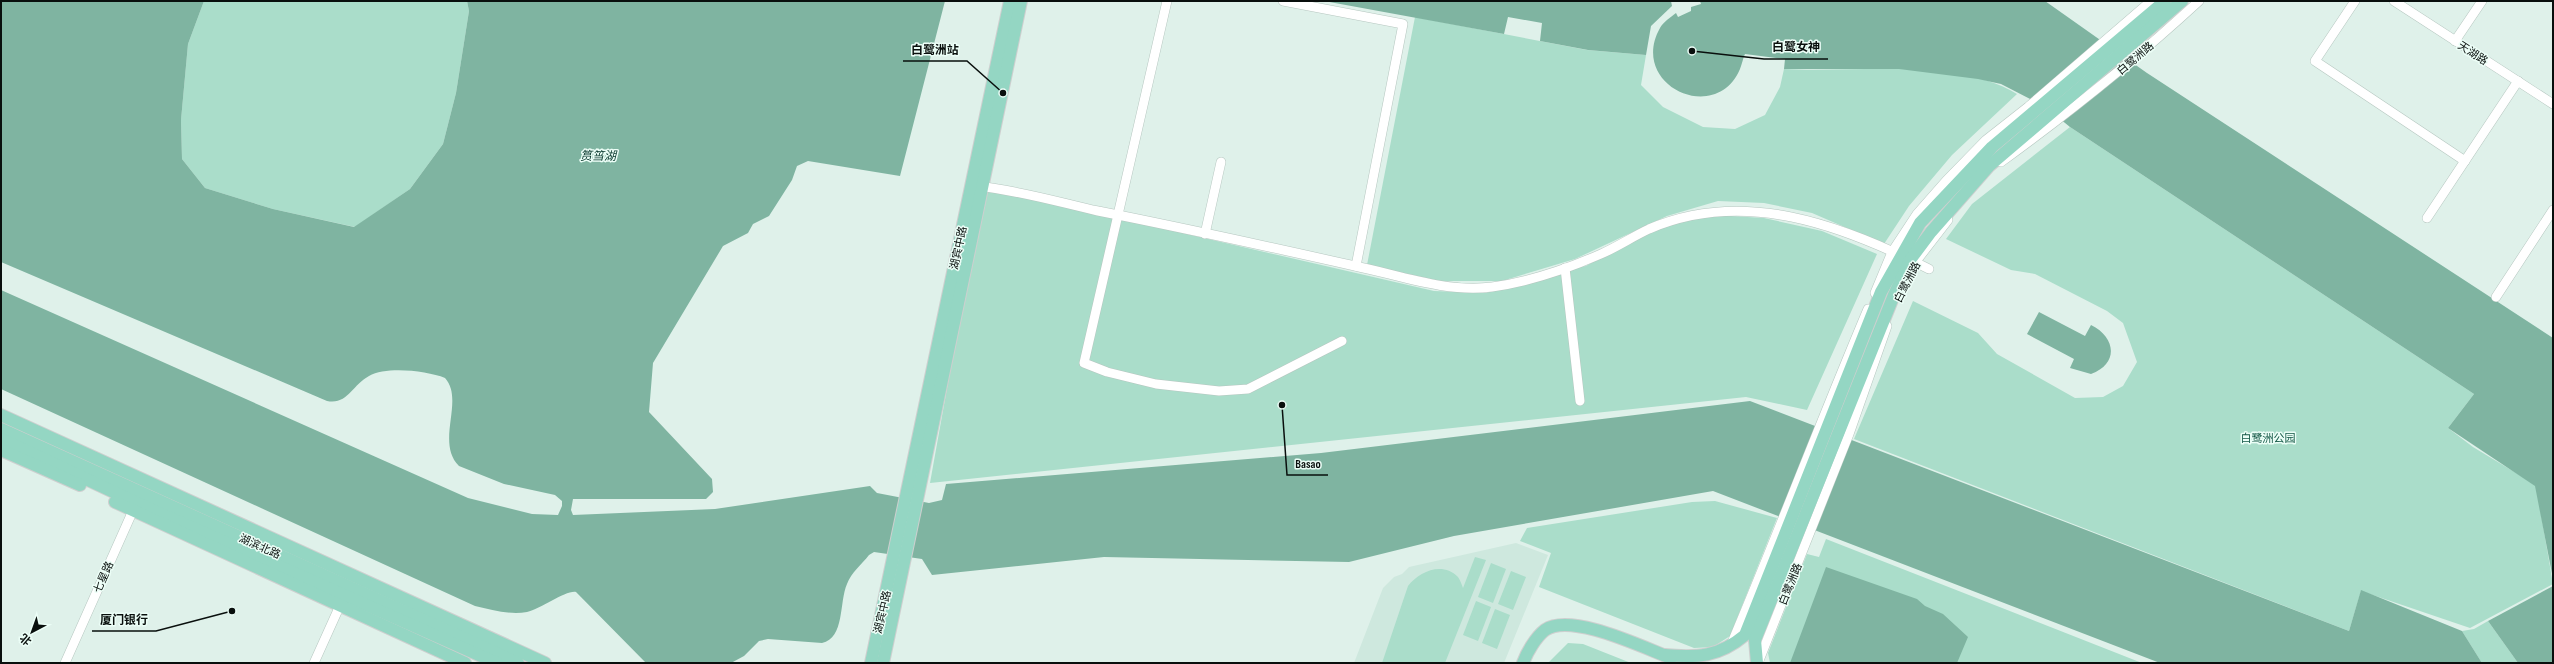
<svg xmlns="http://www.w3.org/2000/svg" width="2554" height="664" font-family="'Sofia Sans Condensed','Noto Sans SC',sans-serif">
  <style>
    .built { fill: #cee8de }
    .green { fill: #aaddca }
    .water { fill: #7fb4a1 }
    .lines { fill: none; stroke-linecap: round; stroke-linejoin: round }
    .minor-casing { stroke: #b6c7c0; stroke-width: 10 }
    .major-casing { stroke: #cecfcf; stroke-width: 14 }
    .minor { stroke: #fff; stroke-width: 9 }
    .major { stroke: #94d6c3; stroke-width: 12 }
    .labels { text-anchor: middle; stroke-width: 3; stroke-linejoin: round; paint-order: stroke }
    .street-label { font-size: 11px; fill: #090f0d; stroke: #ecfef7 }
    .park-label { font-size: 11px; fill: #125745; stroke: #ecfef7 }
    .water-label { font-size: 12px; font-style: italic; fill: #033428; stroke: #ecfef7 }
    .leader { fill: none; stroke: #090f0d; stroke-width: 1.5 }
    .callout-dot { fill: #090f0d; stroke: #ecfef7; stroke-width: 1.5 }
    .callout-label { font-size: 12px; text-anchor: middle; font-weight: bold; fill: #090f0d; stroke: #ecfef7; stroke-width: 3; stroke-linejoin: round; paint-order: stroke }
  </style>
  <rect width="100%" height="100%" fill="#dff1ea"/>
  <!-- built -->
  <polygon class="built" points="1516,543 1548,555 1504,663 1354,663 1383,588 1394,577 1402,574 1409,567"/>
  <!-- green -->
  <g class="green">
    <polygon points="204,1 467,1 469,11 456,93 443,144 410,189 355,227 273,209 205,188 182,159 181,120 188,44"/>
    <path d="M1415 17 1587 50 1646 55 1641 85 1663 107 1703 127 1735 129 1765 115 1780 87 1784 69C1855 73 1955 57 2017 94L1952 155 1909 206 1884 244 1812 213 1764 203 1718 201 1667 216 1575 259 1502 281H1440L1367 265Z"/>
    <polygon points="2070,127 2474,394 2448,428 2473,447 2536,485 2553,584 2470,628 2361,591 2349,631 1854,439 1913,301 1978,333 1997,354 2075,398 2103,397 2123,386 2137,362 2123,323 2107,311 2035,274 2011,270 1946,239 1972,204"/>
    <polygon points="983,187 1434,291 1486,293 1554,271 1586,266 1649,229 1698,214 1764,218 1822,231 1877,254 1807,410 1746,397 930,483"/>
    <polygon points="1715,501 1777,518 1730,636 1713,647 1694,648 1539,587 1551,553 1520,541 1527,528 1692,502"/>
    <polygon points="1826,539 2142,663 1770,663 1768,653 1807,554 1819,557"/>
    <path d="M1475 557 1486 560 1445 663H1382L1408 586C1419 572 1442 561 1458 577 1460 580 1462 585 1463 588Z"/>
    <polygon points="1491,563 1506,569 1493,603 1478,597"/>
    <polygon points="1511,571 1526,577 1513,610 1498,604"/>
    <polygon points="1476,601 1491,607 1478,641 1463,635"/>
    <polygon points="1495,609 1510,615 1497,649 1482,643"/>
    <polygon points="2488,621 2518,663 2482,663 2462,631 2474,629"/>
    <polygon points="1568,643 1583,644 1631,663 1548,663"/>
  </g>
  <!-- water -->
  <g class="water">
    <path d="M1 1H204L188 44 181 120 182 159 205 188 273 209 354 227 410 189 443 144 456 93 469 11 467 1H945L900 176 808 161 797 166 792 180 769 216 753 224 748 233 723 246 653 363 649 412 712 479 713 492 706 499H573L571 510 573 515 715 509 870 486 877 493 929 503 942 500 946 484 1321 453 1750 401 2349 631 2361 590 2462 631 2482 663H2160L1713 491 1454 536 1349 562 1104 557 932 575 922 559 874 552 869 555C862 564 851 573 847 584 839 602 845 638 822 643L768 639 759 641 744 656 731 663H646L576 592C566 590 541 609 527 612 510 615 492 610 475 606L1 389V290L468 498 532 514 558 515 562 506V501L555 495 504 484 459 466C435 442 465 400 445 378 427 371 387 366 369 376 352 385 348 405 327 401L1 262Z"/>
    <polygon points="1324,1 1671,1 1672,6 1651,26 1646,55 1588,50 1540,41 1542,23 1508,17 1504,34"/>
    <path d="M1700 1H2045L2147 73 2553 338V579L2535 486 2448 428 2474 394 2070 127 2044 106 2001 84 1978 79 1899 69H1784L1785 59 1745 54C1743 58 1742 64 1740 69 1716 126 1628 85 1660 28 1663 22 1671 17 1676 13L1678 17 1691 11V7L1701 4Z"/>
    <path d="M2039 312 2085 336 2091 325C2116 337 2119 364 2091 374L2070 368 2074 359 2027 334Z"/>
    <polygon points="1826,567 1917,599 1925,606 1943,614 1968,637 1957,663 1790,663"/>
    <polygon points="2553,586 2553,663 2518,663 2488,621"/>
  </g>
  <g class="lines">
    <defs>
      <g id="minor">
        <polyline points="1167,1 1084,363 1107,372 1156,384 1219,391 1248,389 1342,341"/>
        <polyline points="1283,1 1403,24 1356,266"/>
        <polyline points="2355,1 2315,61 2465,161"/>
        <polyline points="2394,1 2553,104"/>
        <polyline points="2455,41 2482,1"/>
        <path d="M2001 162C2070 112 2136 59 2199 1"/>
        <path d="M977 186C1017 190 1058 202 1098 211 1184 228 1270 247 1355 266 1399 275 1446 293 1492 287 1528 282 1567 269 1601 254 1617 247 1632 237 1649 229 1744 188 1842 225 1929 269"/>
        <polyline points="2427,218 2518,81"/>
        <polyline points="1205,234 1221,162"/>
        <polyline points="1917,260 1948,220"/>
        <polyline points="1565,268 1580,401"/>
        <polyline points="1875,293 1892,252 1917,214 1946,181 1986,140 2028,107 2151,1"/>
        <polyline points="2496,297 2553,210"/>
        <path d="M1731 645C1778 534 1821 420 1868 309"/>
        <polyline points="65,663 135,506"/>
        <polyline points="314,663 342,601"/>
        <polyline points="1758,663 1849,434 1887,326"/>
      </g>
      <g id="major">
        <polyline points="1,415 545,663"/>
        <polyline points="1,429 518,663"/>
        <polyline points="1,439 137,503 497,663"/>
        <polyline points="1,450 80,485"/>
        <polyline points="115,502 465,663"/>
        <path d="M1664 655C1697 658 1719 657 1745 635L1881 292 1920 223 1992 147 2165 1"/>
        <polyline points="871,663 1010,1"/>
        <polyline points="883,663 1021,1"/>
        <path d="M1523 663C1527 652 1536 637 1545 630 1571 612 1644 648 1671 658"/>
        <polyline points="1757,663 1755,640 1894,295 1910,260 1931,232 1989,166 2182,1"/>
      </g>
    </defs>
    <!-- minor casing -->
    <use href="#minor" class="minor-casing"/>
    <!-- major casing -->
    <use href="#major" class="major-casing"/>
    <!-- minor -->
    <use href="#minor" class="minor"/>
    <!-- major -->
    <use href="#major" class="major"/>
  </g>
  <g class="labels">
    <!-- street labels -->
    <g class="street-label">
      <text transform="translate(2473 53) rotate(33)" y="4">天湖路</text>
      <text transform="translate(2135 58) rotate(-40)" y="4">白鹭洲路</text>
      <text transform="translate(958 248) rotate(-78)" y="4">湖宾中路</text>
      <text transform="translate(1907 282) rotate(-63)" y="4">白鹭洲路</text>
      <text transform="translate(260 546) rotate(24)" y="4">湖滨北路</text>
      <text transform="translate(103 577) rotate(-66)" y="4">七星路</text>
      <text transform="translate(1790 584) rotate(-68)" y="4">白鹭洲路</text>
      <text transform="translate(882 612) rotate(-77)" y="4">湖宾中路</text>
    </g>
    <!-- park labels -->
    <g class="park-label">
      <text x="2268" y="442">白鹭洲公园</text>
    </g>
    <!-- water labels -->
    <g class="water-label">
      <text x="598" y="160">筼筜湖</text>
    </g>
  </g>
  <!-- callouts -->
  <path class="leader" d="M1692 51L1764 59H1828M1003 93L967 61H903M1282 405L1287 475H1328M232 611L156 631H92"/>
  <g class="callout-dot">
    <circle cx="1692" cy="51" r="4"/>
    <circle cx="1003" cy="93" r="4"/>
    <circle cx="1282" cy="405" r="4"/>
    <circle cx="232" cy="611" r="4"/>
  </g>
  <g class="callout-label">
    <text x="1796" y="51">白鹭女神</text>
    <text x="935" y="54">白鹭洲站</text>
    <text x="1308" y="468">Basao</text>
    <text x="124" y="624">厦门银行</text>
  </g>
  <!-- border -->
  <rect width="2554" height="664" fill="none" stroke="#090f0d" stroke-width="4"/>
  <!-- north arrow -->
  <g transform="translate(32 632) rotate(221)" stroke="#ecfef7" stroke-width="3" paint-order="stroke">
  <path d="M0-3L7 15L0 10L-7 15Z" fill="#090f0d"/>
  <text y="-6" font-size="11" font-weight="bold" text-anchor="middle" fill="#090f0d">北</text>
  </g>
</svg>
